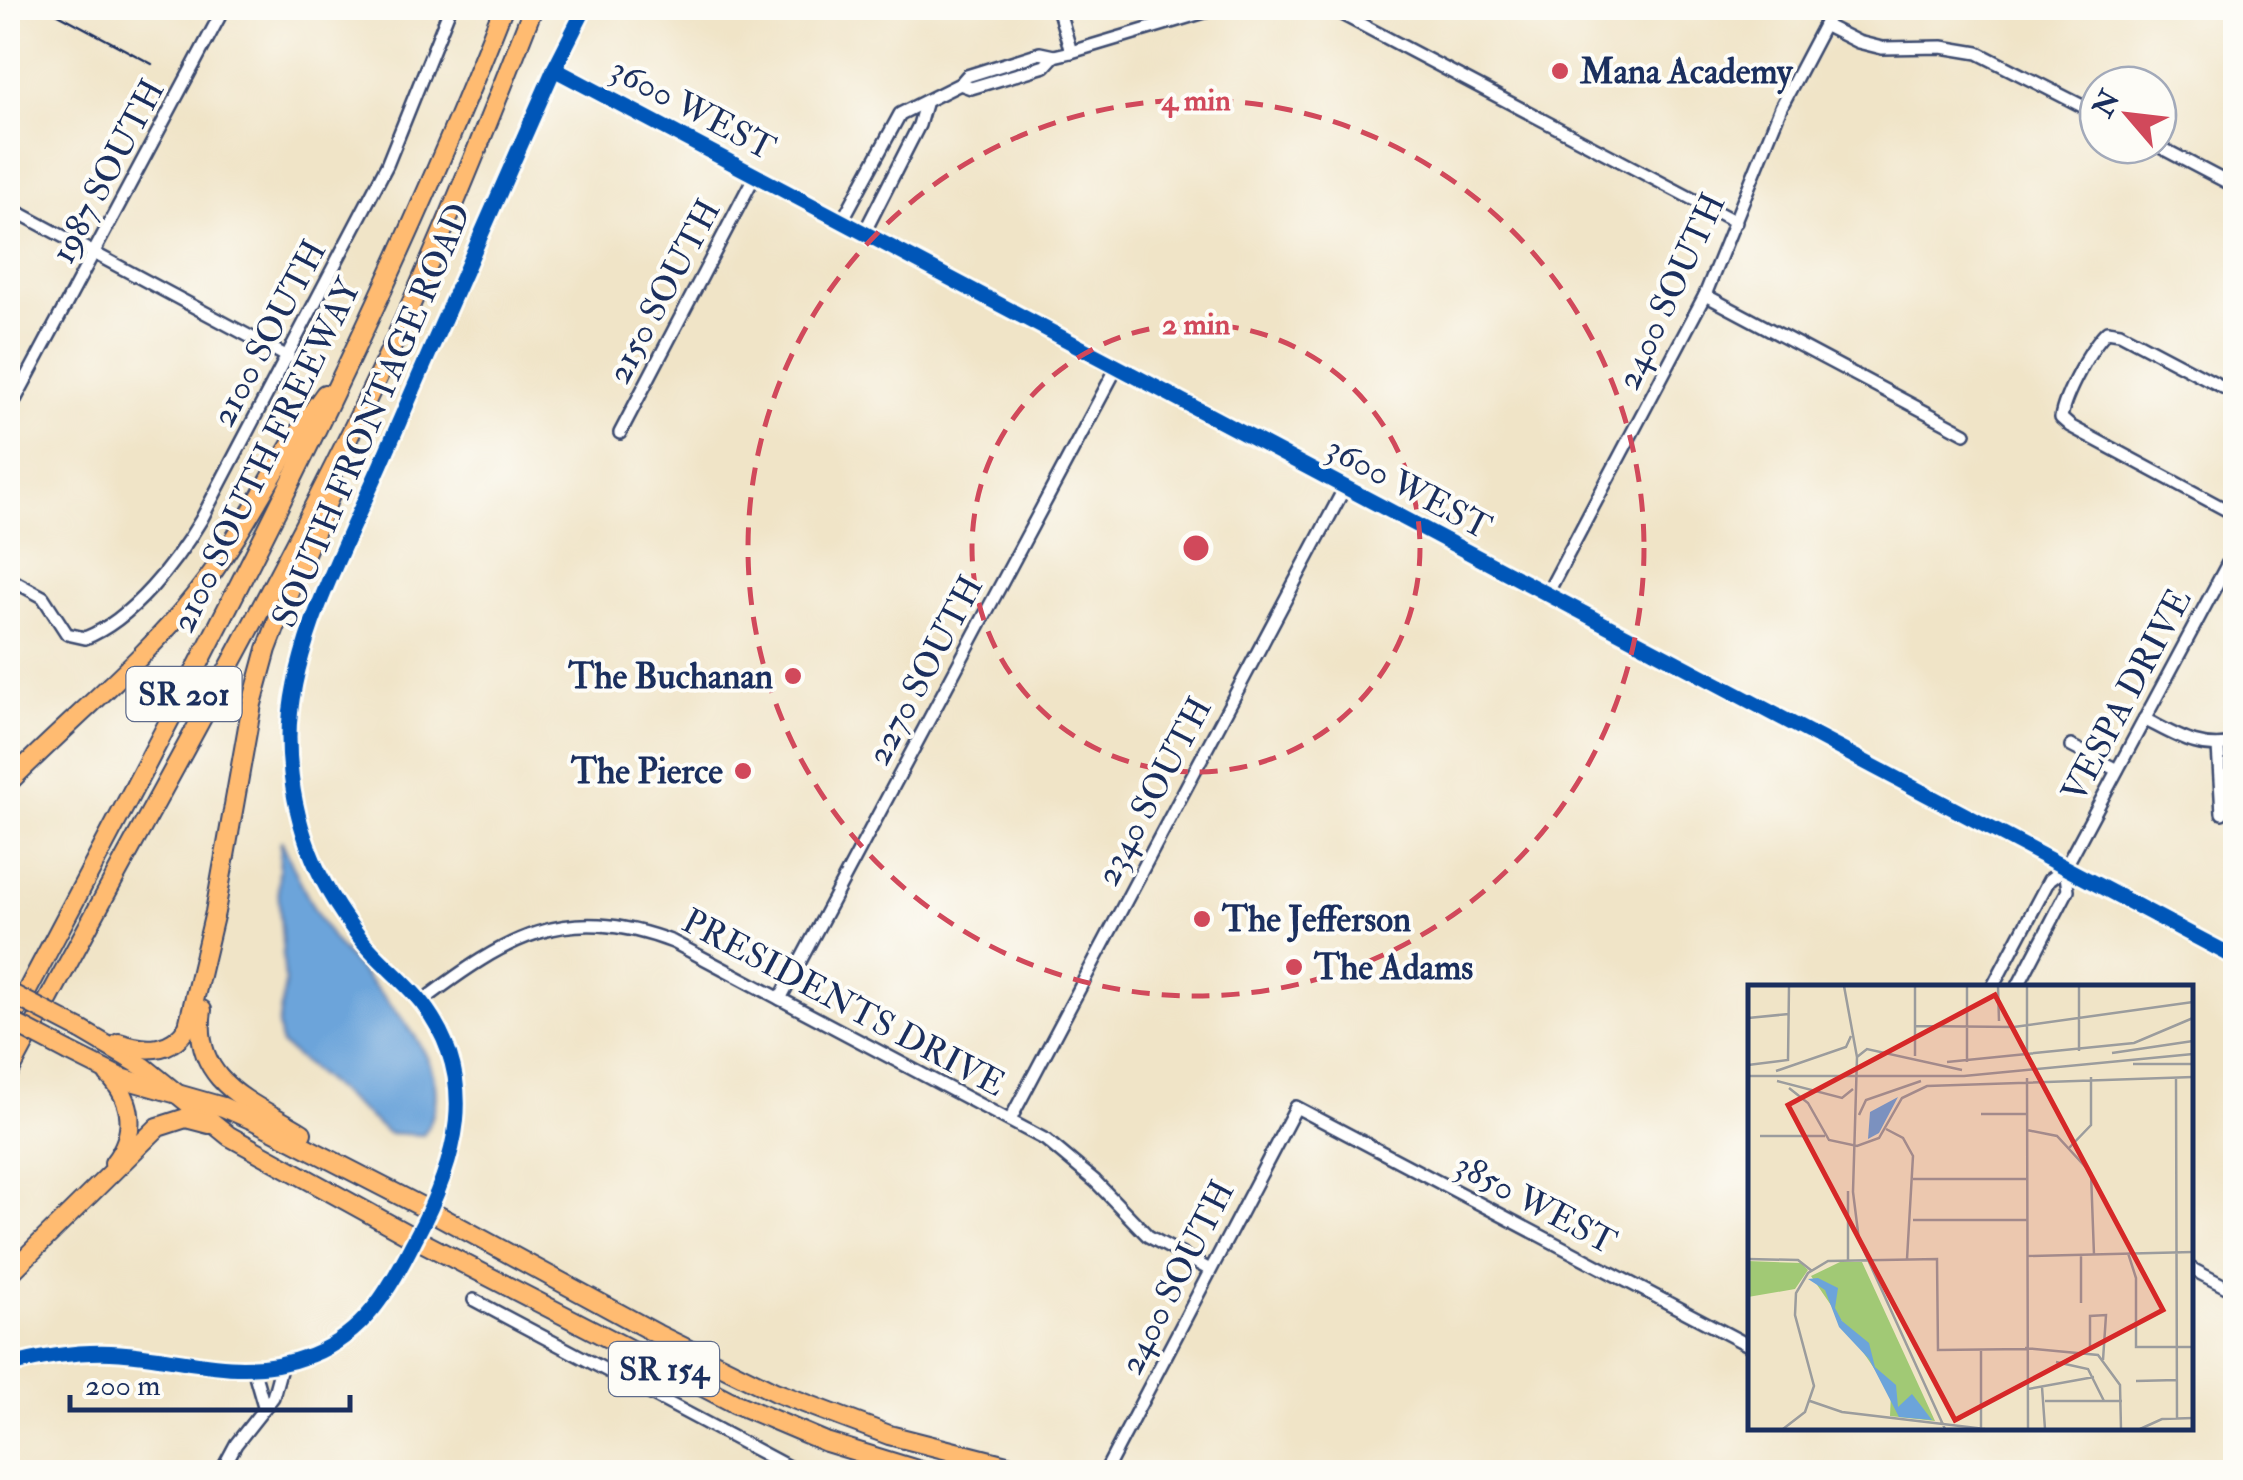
<svg xmlns="http://www.w3.org/2000/svg" width="2243" height="1480" font-family="'IM FELL Double Pica',serif">
  <style>
    .water { fill: #6ca4da; stroke: #446a9c; stroke-width: 2.5 }
    .lines { fill: none; stroke-linecap: round; stroke-linejoin: round }
    .minor-casing { stroke: #3b4a6e; stroke-width: 16 }
    .highway-casing { stroke: #3b4a6e; stroke-width: 22 }
    .minor { stroke: #fff; stroke-width: 11 }
    .highway { stroke: #ffbb71; stroke-width: 18 }
    .rail { stroke: #1b2f5e; stroke-width: 2.5 }
    .highway-bridge-casing { stroke: #3b4a6e; stroke-width: 22; stroke-linecap: butt }
    .highway-bridge { stroke: #ffbb71; stroke-width: 18 }
    .cycleway-casing { stroke: #fdfcf7; stroke-width: 21 }
    .cycleway { stroke: #0057b8; stroke-width: 15 }
    .ring { fill: none; stroke: #d1495b; stroke-width: 5; stroke-dasharray: 18 12 }
    .poi-dot { fill: #d1495b; stroke: #fdfcf7; stroke-width: 4 }
    .labels { text-anchor: middle; stroke-width: 8; stroke-linejoin: round; paint-order: stroke }
    .shield { fill: #fdfcf7; stroke: #5f6c8c; stroke-width: 2.5 }
    .shield-label { font-size: 32px; font-weight: bold; fill: #1b2f5e }
    .poi-label { font-size: 35px; font-weight: bold; fill: #1b2f5e; stroke: #fdfcf7; text-anchor: start }
    .street-label { font-size: 35px; fill: #1b2f5e; stroke: #fdfcf7 }
    .inset-road { fill: none; stroke: #9b9c9d; stroke-width: 2.5 }
    .view { fill: #d62828; fill-opacity: 0.15; stroke: #d62828; stroke-width: 5 }
    .inset-edge { fill: none; stroke: #1b2f5e; stroke-width: 5 }
    .centre { fill: #d1495b; stroke: #fdfcf7; stroke-width: 5 }
    .ring-label { font-size: 30px; text-anchor: middle; font-weight: bold; fill: #d1495b; stroke: #fdfcf7; stroke-width: 8; stroke-linejoin: round; paint-order: stroke }
  </style>
  <rect width="100%" height="100%" fill="#fdfcf7"/>
  <filter id="ink" filterUnits="userSpaceOnUse"><feTurbulence type="fractalNoise" baseFrequency=".01" numOctaves="2"/><feDisplacementMap in="SourceGraphic" scale="20" xChannelSelector="R" yChannelSelector="G"/><feConvolveMatrix kernelMatrix="1 2 1 2 8 2 1 2 1" color-interpolation-filters="sRGB"/></filter>
  <filter id="wash" filterUnits="userSpaceOnUse"><feTurbulence type="fractalNoise" baseFrequency=".0048" numOctaves="4" result="noise"/><feDisplacementMap in="SourceGraphic" scale="40" xChannelSelector="R" yChannelSelector="G"/><feGaussianBlur stdDeviation="2.25" result="paint"/><feColorMatrix in="noise" values="0 0 0 0 0 0 0 0 0 0 0 0 0 0 0 0 0 1.4 0 .05"/><feComposite in="paint" operator="in"/></filter>
  <g filter="url(#wash)">
    <rect width="100%" height="100%" fill="#f0e4c7"/>
    <!-- water -->
    <path class="water" d="M281 840C296 872 310 906 330 935 368 990 472 1061 423 1135L388 1133 281 1044 278 1026 285 983 278 888Z"/>
  </g>
  <g filter="url(#ink)">
    <g class="lines">
      <defs>
        <g id="minor">
          <polyline points="1058,8 1071,52"/>
          <polyline points="1330,8 1736,222"/>
          <polyline points="1824,25 1858,42 1882,48 1942,47 1978,53 2098,114"/>
          <polyline points="554,69 2236,958"/>
          <polyline points="960,84 971,88 1045,66 1054,56"/>
          <polyline points="2156,145 2236,187"/>
          <polyline points="8,207 288,357"/>
          <polyline points="842,221 900,114 960,84 967,76 1040,53 1054,56 1071,52 1218,8"/>
          <polyline points="864,233 919,125 925,104"/>
          <polyline points="1705,295 1965,433"/>
          <path d="M2236 394 2120 333 2107 331C2091 346 2064 396 2061 418L2070 426 2236 515"/>
          <polyline points="8,413 224,8"/>
          <polyline points="620,433 755,175"/>
          <path d="M8 578 43 597 67 634 85 638C132 620 176 562 201 520L387 165 450 8"/>
          <polyline points="1547,594 1705,295 1781,107 1833,8"/>
          <path d="M2144 719C2174 734 2201 753 2236 743"/>
          <polyline points="2071,746 2117,770"/>
          <polyline points="2218,747 2222,813"/>
          <polyline points="1992,988 2049,880 2065,868 2236,548"/>
          <polyline points="2017,988 2068,890 2065,868"/>
          <polyline points="780,999 1117,367"/>
          <path d="M421 1002C506 938 564 901 673 942L1046 1140 1095 1181 1148 1236 1210 1270"/>
          <polyline points="1010,1120 1345,487"/>
          <polyline points="2190,1268 2236,1292"/>
          <polyline points="474,1300 798,1472"/>
          <path d="M8 1366C45 1356 81 1350 120 1353 191 1358 240 1382 311 1355 365 1334 389 1290 414 1241 456 1163 482 1081 422 1003 404 980 379 962 361 939 314 881 289 812 289 737 289 648 346 544 381 464 438 332 496 200 554 69L585 8"/>
          <polyline points="253,1368 264,1406"/>
          <polyline points="221,1472 236,1444 273,1397 282,1364"/>
          <polyline points="1105,1472 1296,1107 1750,1346"/>
        </g>
        <g id="highway">
          <path d="M8 783C71 719 141 664 197 593 246 531 278 457 325 394"/>
          <path d="M202 1010C191 1082 250 1101 302 1133"/>
          <path d="M8 1027C184 693 365 360 503 8"/>
          <polyline points="81,1030 144,1067 229,1136 416,1239 734,1403 826,1442 924,1472"/>
          <path d="M119 1043C146 1052 172 1053 188 1026L215 912 252 704 267 649 293 581 335 484"/>
          <polyline points="69,1052 121,1078 223,1107 255,1121 430,1211 657,1334 775,1392 889,1435 1034,1472"/>
          <path d="M108 1074C134 1101 137 1133 114 1163"/>
          <path d="M8 1075C125 854 251 637 361 412 425 280 480 144 533 8"/>
          <polyline points="8,1275 158,1127 186,1118 209,1124"/>
        </g>
      </defs>
      <!-- minor casing -->
      <use href="#minor" class="minor-casing"/>
      <!-- highway casing -->
      <use href="#highway" class="highway-casing"/>
      <!-- minor -->
      <use href="#minor" class="minor"/>
      <!-- highway -->
      <use href="#highway" class="highway"/>
      <!-- rail -->
      <polyline class="rail" points="47,8 152,64"/>
      <defs>
        <g id="highway-bridge">
          <polyline points="8,992 81,1030"/>
          <polyline points="8,1020 69,1052"/>
        </g>
      </defs>
      <!-- highway-bridge casing -->
      <use href="#highway-bridge" class="highway-bridge-casing"/>
      <!-- highway-bridge -->
      <use href="#highway-bridge" class="highway-bridge"/>
      <defs>
        <g id="cycleway">
          <polyline points="554,69 2236,958"/>
          <path d="M8 1366C45 1356 81 1350 120 1353 191 1358 240 1382 311 1355 365 1334 389 1290 414 1241 456 1163 482 1081 422 1003 404 980 379 962 361 939 314 881 289 812 289 737 289 648 346 544 381 464 438 332 496 200 554 69L585 8"/>
        </g>
      </defs>
      <!-- cycleway casing -->
      <use href="#cycleway" class="cycleway-casing"/>
      <!-- cycleway -->
      <use href="#cycleway" class="cycleway"/>
    </g>
  </g>
  <!-- distance rings -->
  <g class="ring">
    <circle cx="1196" cy="548" r="224"/>
    <circle cx="1196" cy="548" r="448"/>
  </g>
  <!-- markers -->
  <g class="poi-dot">
    <circle cx="1560" cy="71" r="10"/>
    <circle cx="793" cy="676" r="10"/>
    <circle cx="743" cy="771" r="10"/>
    <circle cx="1202" cy="919" r="10"/>
    <circle cx="1294" cy="967" r="10"/>
  </g>
  <g class="labels">
    <!-- shield labels -->
    <g class="shield">
      <rect x="126.5" y="667" width="115" height="54" rx="8"/>
      <rect x="609" y="1342" width="110" height="54" rx="8"/>
    </g>
    <g class="shield-label">
      <text x="184" y="705">SR 201</text>
      <text x="664" y="1380">SR 154</text>
    </g>
    <!-- poi labels -->
    <g class="poi-label">
      <text x="1580" y="83">Mana Academy</text>
      <text x="773" y="688" text-anchor="end">The Buchanan</text>
      <text x="723" y="783" text-anchor="end">The Pierce</text>
      <text x="1222" y="931">The Jefferson</text>
      <text x="1314" y="979">The Adams</text>
    </g>
    <!-- street labels -->
    <g class="street-label">
      <text transform="translate(693 108) rotate(28)" y="12">3600 WEST</text>
      <text transform="translate(107 171) rotate(-62)" y="12">1987 SOUTH</text>
      <text transform="translate(663 291) rotate(-62)" y="12">2150 SOUTH</text>
      <text transform="translate(1670 291) rotate(-65)" y="12">2400 SOUTH</text>
      <text transform="translate(268 333) rotate(-62)" y="12">2100 SOUTH</text>
      <text transform="translate(371 415) rotate(-67)" y="12">SOUTH FRONTAGE ROAD</text>
      <text transform="translate(265 455) rotate(-64)" y="12">2100 SOUTH FREEWAY</text>
      <text transform="translate(1409 487) rotate(28)" y="12">3600 WEST</text>
      <text transform="translate(924 670) rotate(-62)" y="12">2270 SOUTH</text>
      <text transform="translate(2126 695) rotate(-62)" y="12">VESPA DRIVE</text>
      <text transform="translate(1153 791) rotate(-62)" y="12">2340 SOUTH</text>
      <text transform="translate(844 1002) rotate(28)" y="12">PRESIDENTS DRIVE</text>
      <text transform="translate(1536 1203) rotate(28)" y="12">3850 WEST</text>
      <text transform="translate(1176 1277) rotate(-63)" y="12">2400 SOUTH</text>
    </g>
  </g>
  <!-- overview -->
  <g transform="translate(1748 985)">
    <rect width="445" height="445" fill="#f0e4c7"/>
    <path d="M0 276 53 278 60 285 47 304 0 312ZM92 277H114L187 436 142 431 143 408 63 291Z" fill="#a1c975"/>
    <path d="M150 112 131 148 120 154 122 127ZM70 293 90 303 87 323 94 336 121 358 127 382 148 400 150 422 164 409 184 435 151 432 121 374 91 342 77 305 60 294Z" fill="#6ca4da"/>
    <path class="inset-road" d="M96 1 109 72 105 207 111 255 197 444M167 1V71M250 1 251 36M0 33 41 29M167 41 266 42 445 17M331 66V1M364 68 445 56M109 72 119 64 214 85M279 74V1M199 77 386 58 445 33M219 77V1M385 79H445M0 80 40 75 41 1M28 86 98 62 103 51M0 91H216L445 69M428 92 429 433M279 93 280 444M29 96 94 113 105 104M41 103 60 118 81 155 109 161 131 153 154 113 179 101 445 92M233 129H279M111 130 118 115 173 96M138 144 155 153 165 171 159 274M279 145 309 151 343 188 346 270M12 151H77M320 164 343 140V92M165 194H279M165 235H279M380 268 388 293V362H445M279 271 445 267M333 271V318M0 274 50 275 64 286M100 275V206M277 363 350 370 372 400 373 444M233 365V444M342 365V331L358 330 355 375M308 377 340 384 356 416M388 396 429 395M294 402 297 444M280 404 346 392M62 416 94 427 237 444M297 416H374M35 444 57 427 66 401 47 330 48 308 60 288 80 276 189 274 190 365 279 364M392 444 414 434 445 433"/>
    <path class="view" d="M247 10 415 325 207 435 40 120Z"/>
    <rect width="445" height="445" class="inset-edge"/>
  </g>
  <circle cx="1196" cy="548" r="15" class="centre"/>
  <g class="ring-label">
    <text x="1196" y="110">4 min</text>
    <text x="1196" y="334">2 min</text>
  </g>
  <!-- margin -->
  <rect width="2243" height="1480" fill="none" stroke="#fdfcf7" stroke-width="40"/>
  <!-- north arrow -->
  <g transform="translate(2128 115) rotate(298)"><circle r="48" fill="#fdfcf7" stroke="#a3aaba" stroke-width="2.5"/>
  <path d="M0-8L18 38L0 25L-18 38Z" fill="#d1495b"/>
  <text y="-15" font-size="28" font-weight="bold" text-anchor="middle" fill="#1b2f5e">N</text>
  </g>
  <!-- scale -->
  <path d="M70 1395v15h280v-15" fill="none" stroke="#1b2f5e" stroke-width="5"/>
  <text x="85" y="1395" font-size="30" fill="#1b2f5e" stroke="#fdfcf7" stroke-width="8" paint-order="stroke">200 m</text>
</svg>
